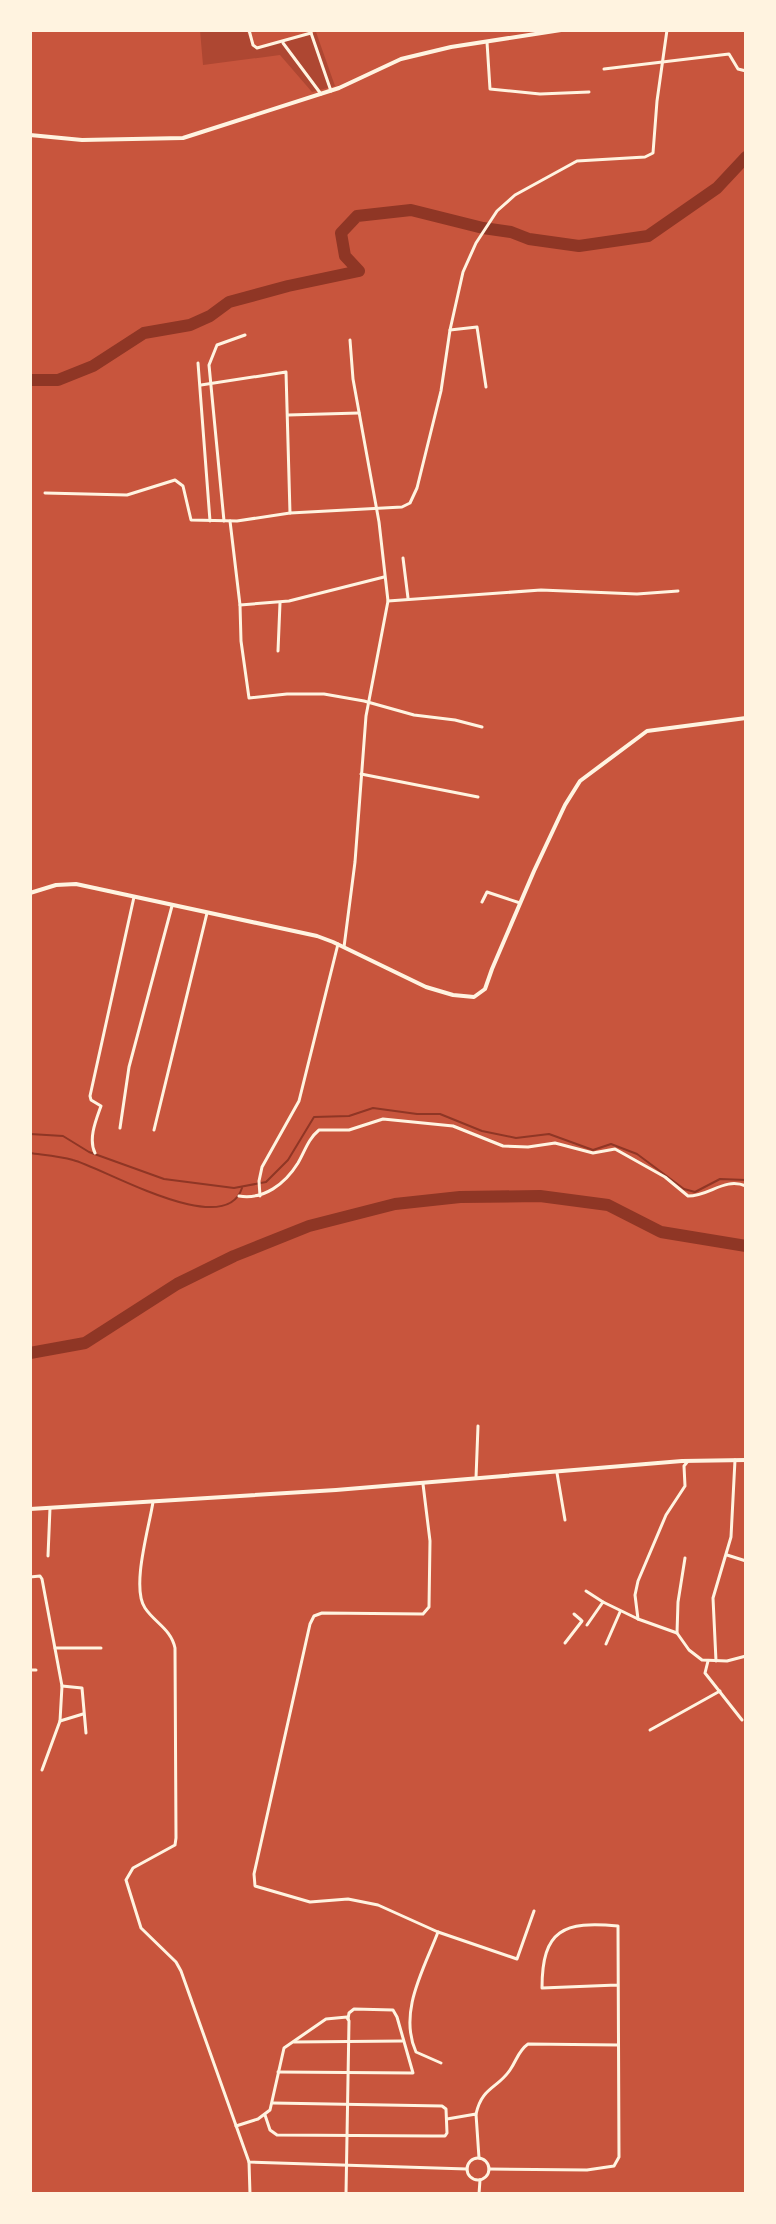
<svg xmlns="http://www.w3.org/2000/svg" width="776" height="2224" font-family="'DM Sans',sans-serif">
  <style>
    .green { fill: #ae4732 }
    .lines { fill: none; stroke-linecap: round; stroke-linejoin: round }
    .stream { stroke: #8f3625; stroke-width: 2 }
    .river { stroke: #8f3625; stroke-width: 12 }
    .minor { stroke: #fff3e0; stroke-width: 3 }
    .tertiary { stroke: #fff3e0; stroke-width: 4 }
  </style>
  <rect width="100%" height="100%" fill="#c8553d"/>
  <!-- green -->
  <polygon class="green" points="200,30 246,30 254,48 316,32 335,86 312,92 280,55 203,65"/>
  <g class="lines">
    <!-- stream -->
    <g class="stream">
      <polyline points="30,1134 63,1136 89,1152 164,1179 234,1188 266,1182 288,1160 314,1117 349,1116 373,1108 417,1114 440,1114 482,1131 516,1138 549,1134 593,1150 611,1144 637,1154 684,1189 695,1192 720,1179 746,1180"/>
      <path d="M30 1153C44 1155 59 1156 73 1160 104 1168 225 1241 242 1188"/>
    </g>
    <!-- river -->
    <g class="river">
      <polyline points="30,380 58,380 93,366 144,333 190,325 210,316 229,302 288,286 359,271 345,256 341,233 357,216 411,210 483,228 511,232 529,239 579,246 648,236 717,188 746,157"/>
      <polyline points="30,1353 85,1343 177,1284 234,1256 309,1226 395,1204 460,1197 540,1196 608,1205 661,1232 746,1246"/>
    </g>
    <!-- minor -->
    <g class="minor">
      <polyline points="249,30 253,45 257,48 311,33"/>
      <polyline points="310,30 331,91"/>
      <polyline points="487,42 490,89 540,94 589,92"/>
      <polyline points="283,43 321,94"/>
      <polyline points="604,69 729,54 738,69 746,71"/>
      <polyline points="450,330 477,327 486,387"/>
      <polyline points="198,363 210,521"/>
      <polyline points="201,385 286,372 290,513 402,507 410,503 417,488 441,391 450,330 463,272 476,243 497,211 515,195 577,161 645,157 653,153 657,101 667,30"/>
      <polyline points="288,415 359,413"/>
      <polyline points="45,493 127,495 175,480 183,486 191,520 237,521 290,513"/>
      <polyline points="224,521 209,365 217,345 245,335"/>
      <polyline points="230,521 240,605 289,601 384,577"/>
      <polyline points="403,558 408,598"/>
      <polyline points="388,601 541,590 637,594 678,591"/>
      <polyline points="240,605 241,641 249,698 287,694 324,694 364,701 414,715 455,720 482,727"/>
      <polyline points="278,651 280,603"/>
      <polyline points="361,774 478,797"/>
      <polyline points="482,902 487,892 520,903"/>
      <polyline points="344,947 355,862 366,716 388,601 379,522 353,379 350,340"/>
      <polyline points="120,1128 129,1067 172,906"/>
      <polyline points="154,1130 207,913"/>
      <path d="M95 1153C88 1139 96 1120 101 1106L91 1100 90 1096 134 897"/>
      <path d="M239 1196C264 1200 285 1184 298 1163 305 1151 308 1139 319 1130H349L383 1119 453 1126 503 1146 528 1147 555 1143 593 1153 615 1149 665 1177 688 1196C710 1196 724 1177 746 1186"/>
      <polyline points="260,1196 259,1181 262,1167 299,1101 338,944"/>
      <polyline points="688,1461 684,1466 685,1486 666,1515 638,1581 635,1595 638,1619 677,1633 689,1650 702,1660 727,1661 746,1656"/>
      <polyline points="557,1473 565,1520"/>
      <polyline points="476,1478 478,1426"/>
      <polyline points="423,1484 430,1541 429,1607 423,1614 322,1613 314,1616 310,1624 254,1874 255,1886 310,1902 348,1899 378,1905 438,1932 517,1959 534,1911"/>
      <path d="M153 1502C149 1528 131 1587 145 1608 155 1623 171 1629 175 1648L176 1838 175 1845 133 1868 126 1880 141 1928 176 1962 181 1971 249 2162 467 2169"/>
      <polyline points="727,1555 746,1561"/>
      <polyline points="48,1556 50,1508"/>
      <polyline points="30,1577 40,1576 42,1579 62,1686 60,1721 42,1770"/>
      <polyline points="586,1591 603,1602"/>
      <polyline points="574,1614 581,1620"/>
      <polyline points="587,1625 603,1602 638,1619"/>
      <polyline points="677,1633 678,1602 685,1558"/>
      <polyline points="565,1643 582,1621"/>
      <polyline points="606,1644 620,1612"/>
      <polyline points="55,1648 101,1648"/>
      <polyline points="708,1661 705,1673 742,1720"/>
      <polyline points="716,1661 713,1598 731,1537 735,1460"/>
      <polyline points="30,1670 36,1670"/>
      <polyline points="62,1686 82,1688 86,1733"/>
      <polyline points="60,1721 83,1714"/>
      <polyline points="650,1730 720,1691"/>
      <path d="M438 1932C424 1969 398 2012 416 2052L441 2063"/>
      <polyline points="294,2042 402,2041"/>
      <polyline points="278,2072 413,2073 397,2017 393,2010 354,2009 349,2013 348,2019"/>
      <path d="M476 2114C482 2087 497 2089 510 2070 517 2060 518 2051 528 2044L618 2045"/>
      <polyline points="265,2115 270,2130 277,2135 432,2136 445,2136 447,2133 446,2109 442,2106 273,2103"/>
      <polyline points="447,2119 476,2114 479,2158"/>
      <polyline points="236,2126 258,2119 270,2110 284,2048 326,2019 347,2017 349,2021 346,2194"/>
      <circle cx="478" cy="2169" r="11"/>
      <polyline points="249,2162 250,2194"/>
      <path d="M489 2169 587 2170 614 2166 619 2157 618 1926C564 1921 542 1929 542 1988L617 1985"/>
      <polyline points="479,2194 480,2180"/>
    </g>
    <!-- tertiary -->
    <g class="tertiary">
      <polyline points="30,135 82,140 183,138 339,88 401,59 451,47 561,30"/>
      <polyline points="30,893 56,885 76,884 317,936 333,942 426,987 453,995 474,997 485,989 492,969 534,871 565,805 580,781 647,731 746,718"/>
      <polyline points="30,1509 336,1490 682,1461 746,1460"/>
    </g>
  </g>
  <!-- border -->
  <rect width="776" height="2224" fill="none" stroke="#fff3e0" stroke-width="64"/>
</svg>
